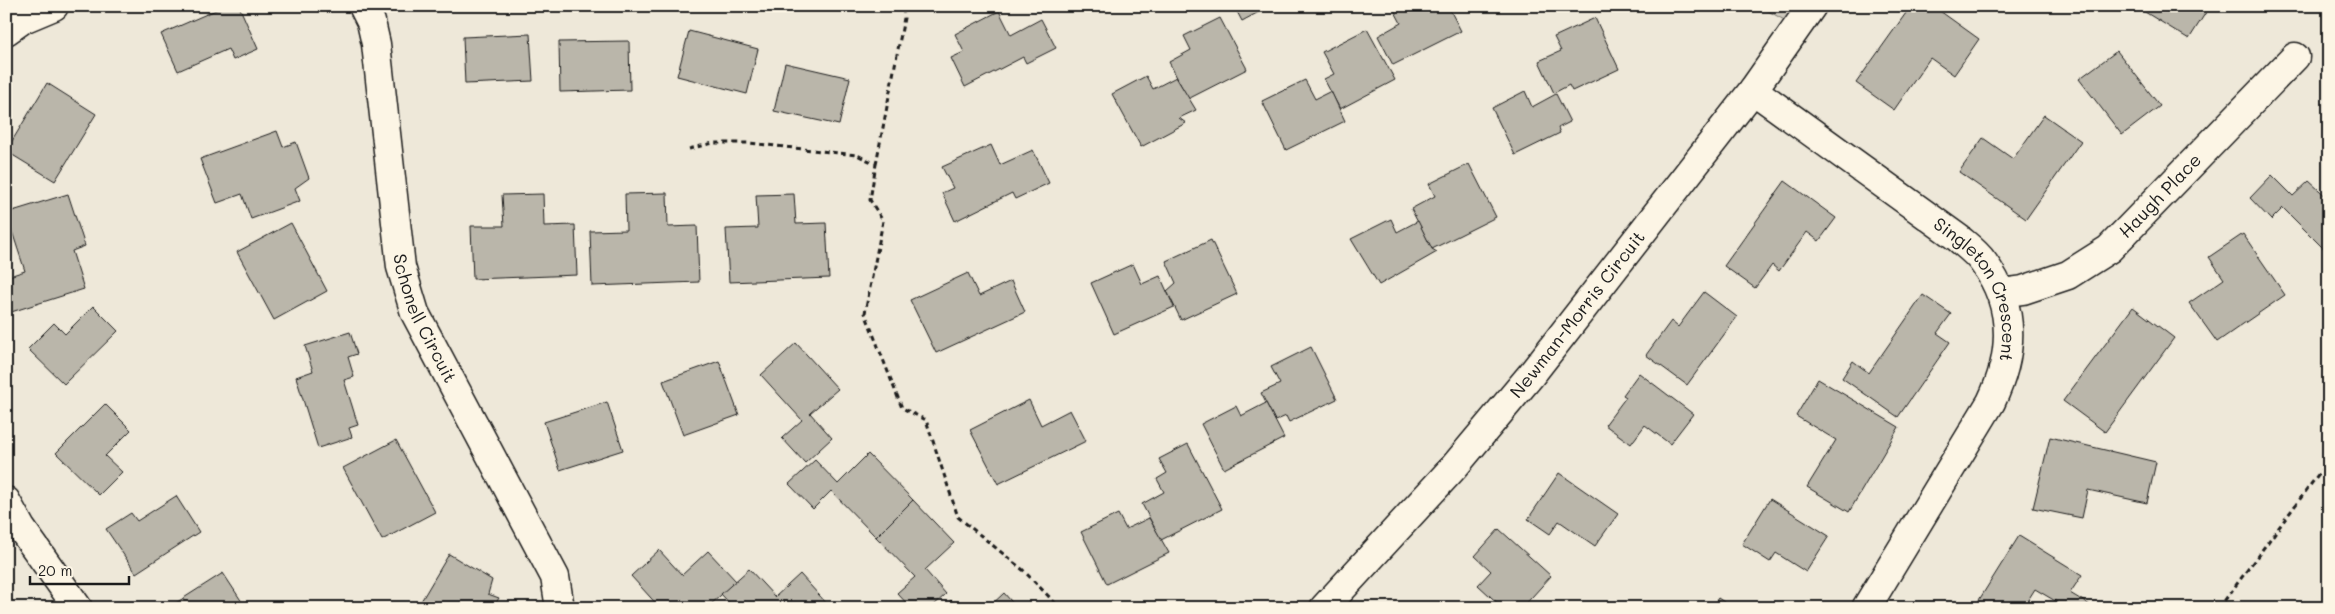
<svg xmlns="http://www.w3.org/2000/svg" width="2335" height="614" font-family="Mali,sans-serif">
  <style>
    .green { fill: #cfcabd; stroke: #76736c }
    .building { fill: #bab6aa; stroke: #1c1c1c }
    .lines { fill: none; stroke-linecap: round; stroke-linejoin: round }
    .street-casing { stroke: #1c1c1c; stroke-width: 31 }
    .secondary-casing { stroke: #1c1c1c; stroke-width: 31 }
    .path { stroke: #1c1c1c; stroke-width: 3; stroke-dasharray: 5 4; stroke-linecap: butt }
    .street { stroke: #fcf5e5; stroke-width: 28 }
    .secondary { stroke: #fcf5e5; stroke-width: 28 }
    .labels { text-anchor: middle; stroke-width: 4; stroke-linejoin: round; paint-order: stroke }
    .street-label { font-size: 18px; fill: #1c1c1c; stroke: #fcf5e5 }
  </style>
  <rect width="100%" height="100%" fill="#eee8d9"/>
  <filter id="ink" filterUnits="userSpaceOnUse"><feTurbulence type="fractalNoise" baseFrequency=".02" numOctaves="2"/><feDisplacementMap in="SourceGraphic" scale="10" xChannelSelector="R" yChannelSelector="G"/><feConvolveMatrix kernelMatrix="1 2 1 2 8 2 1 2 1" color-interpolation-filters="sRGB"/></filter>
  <g filter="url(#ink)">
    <!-- green -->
    <polygon class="green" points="1759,6 1811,6 1797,27"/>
    <!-- building -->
    <g class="building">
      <polygon points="225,6 239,6 258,49 233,60 228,49 178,71 161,34"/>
      <polygon points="1234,6 1270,6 1242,21"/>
      <polygon points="1392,6 1448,6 1461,31 1393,65 1378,36 1401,23"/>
      <polygon points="1911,6 1933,6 1979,39 1954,75 1930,58 1894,110 1856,83"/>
      <polygon points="2141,6 2210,6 2189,39 2140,9"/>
      <polygon points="999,11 1011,35 1041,19 1056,48 1026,63 1023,57 965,87 951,58 964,52 955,34"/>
      <polygon points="1220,18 1247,69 1188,99 1169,62 1191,50 1184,36"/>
      <polygon points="1595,18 1619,69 1572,91 1569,85 1554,93 1539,61 1561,51 1554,37"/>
      <polygon points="1367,29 1395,80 1340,109 1324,79 1334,74 1322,52"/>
      <polygon points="689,31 758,49 747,94 677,76"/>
      <polygon points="530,34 533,81 465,84 463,37"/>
      <polygon points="629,41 630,90 560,92 559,42"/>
      <polygon points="2117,51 2160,106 2122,135 2079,79"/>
      <polygon points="785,63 850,78 839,125 774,111"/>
      <polygon points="1146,76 1153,89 1176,77 1196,110 1179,118 1186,123 1141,147 1112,94"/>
      <polygon points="1305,80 1315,99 1331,91 1345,121 1286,150 1262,101"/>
      <polygon points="47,83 96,114 55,181 6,151"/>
      <polygon points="1525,91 1532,107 1556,94 1570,122 1558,128 1560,133 1515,155 1492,108"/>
      <polygon points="2044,115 2081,141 2026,219 1959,172 1983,138 2013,159"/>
      <polygon points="277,131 283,147 296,142 309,178 295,188 300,201 251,219 242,194 217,203 200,159"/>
      <polygon points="991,145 1000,165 1033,150 1049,183 1015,199 1012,193 955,221 942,193 953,188 942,167"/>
      <polygon points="1469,164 1496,217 1432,249 1411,209 1435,196 1429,184"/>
      <polygon points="2272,175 2293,196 2309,181 2329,199 2329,254 2283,208 2271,220 2250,198"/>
      <polygon points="1785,181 1836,218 1819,241 1807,232 1779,271 1772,265 1755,288 1724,266"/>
      <polygon points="667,193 668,227 697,226 699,282 592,286 590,231 626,230 625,194"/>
      <polygon points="68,194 85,246 72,251 84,289 8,313 6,277 25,271 6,213"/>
      <polygon points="543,194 544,226 575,225 577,275 473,279 471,226 504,226 502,195"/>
      <polygon points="794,194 796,224 826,223 829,278 729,282 726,229 758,228 756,195"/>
      <polygon points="1391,219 1397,232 1418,221 1432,249 1437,252 1379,285 1351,239"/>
      <polygon points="291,223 327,291 274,320 237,252"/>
      <polygon points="2243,234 2285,295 2217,342 2189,303 2224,279 2209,257"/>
      <polygon points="1211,240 1237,294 1181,320 1167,291 1176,283 1166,261"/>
      <polygon points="1133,264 1142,284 1160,276 1174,307 1114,334 1091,283"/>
      <polygon points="968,273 979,296 1011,281 1025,312 936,353 910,300"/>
      <polygon points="1704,292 1737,317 1687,385 1646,355 1671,321 1678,327"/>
      <polygon points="1923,295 1951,314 1937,333 1950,342 1898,417 1842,378 1853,361 1869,373"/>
      <polygon points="93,306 118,331 64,384 28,349 54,323 65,334"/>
      <polygon points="2133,307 2174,338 2105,432 2063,401"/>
      <polygon points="350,332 357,354 348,357 354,377 344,380 358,425 349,428 352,437 318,448 296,377 313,371 305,346"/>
      <polygon points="796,343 838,389 810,413 832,438 805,463 782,438 802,420 761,375"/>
      <polygon points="1311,347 1337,399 1289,422 1286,416 1275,421 1261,393 1280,384 1271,367"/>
      <polygon points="719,361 739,415 683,435 663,381"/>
      <polygon points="1639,373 1693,414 1670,444 1645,425 1631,444 1605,425 1626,397 1623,395"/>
      <polygon points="1818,379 1899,427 1849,512 1807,487 1836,440 1796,416"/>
      <polygon points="1029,400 1041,425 1070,410 1086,441 998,484 970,430"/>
      <polygon points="607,402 623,450 560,470 544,422"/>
      <polygon points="1266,403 1284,438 1224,469 1201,424 1236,406 1241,416"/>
      <polygon points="105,404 131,430 105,456 122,472 99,495 56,453"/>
      <polygon points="2050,437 2156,462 2147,503 2088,490 2082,518 2033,508"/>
      <polygon points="396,440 435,512 382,540 343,468"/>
      <polygon points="1188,444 1222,509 1161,540 1142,504 1164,492 1157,479 1167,473 1159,459"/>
      <polygon points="868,454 913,500 876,537 831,491 813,509 789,484 815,460 838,484"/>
      <polygon points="1559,473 1618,514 1595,546 1559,521 1550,534 1528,519"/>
      <polygon points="176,496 199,532 136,573 106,529 131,513 137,521"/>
      <polygon points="1770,499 1829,536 1806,572 1776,553 1770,562 1742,544"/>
      <polygon points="913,500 954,543 925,570 946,594 931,608 911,608 897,593 915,577 876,537"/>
      <polygon points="1118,514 1126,529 1149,518 1169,553 1107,584 1081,532"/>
      <polygon points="1499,529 1551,576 1522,608 1503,608 1478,585 1491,571 1475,556"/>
      <polygon points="2019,536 2082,575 2070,593 2095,608 2054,608 2057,602 2035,589 2023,608 1974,608"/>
      <polygon points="659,550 682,575 708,551 736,581 707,608 660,608 631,576"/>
      <polygon points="449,554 492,580 488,594 499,598 493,608 417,608"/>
      <polygon points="749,569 775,597 800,574 828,605 824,608 734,608 721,594"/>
      <polygon points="223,573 244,605 240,608 168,608"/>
      <polygon points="1004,593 1017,608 988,608"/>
      <polygon points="1718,598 1733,608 1711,608"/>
      <polygon points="951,600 959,608 943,608"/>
    </g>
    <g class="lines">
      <defs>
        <g id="street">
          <path id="s1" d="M363 6 371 22 376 44 401 267 415 313 555 577 560 608"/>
          <polyline points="6,31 23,19 54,6"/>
          <path id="s2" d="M1753 90 1958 238C1966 245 1977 253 1983 262 2016 306 2014 354 1991 402L1866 608"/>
          <path id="s3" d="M2001 293 2023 290 2068 275 2109 249 2295 57"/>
          <polyline points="6,501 21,528 78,608"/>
        </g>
        <g id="secondary">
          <path id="s4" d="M1324 608 1454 467 1531 375 1753 90 1812 6"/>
        </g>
      </defs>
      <!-- street casing -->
      <use href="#street" class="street-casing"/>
      <!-- secondary casing -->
      <use href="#secondary" class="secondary-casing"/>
      <!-- path -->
      <g class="path">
        <polyline points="689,149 713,143 749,143 857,155 876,164 870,200 883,221 865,313 902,408 926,420 958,517 1023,570 1060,608"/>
        <polyline points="876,164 904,18 903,6"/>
        <polyline points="2219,608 2329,460"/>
      </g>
      <!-- street -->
      <use href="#street" class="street"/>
      <!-- secondary -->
      <use href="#secondary" class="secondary"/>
    </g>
  </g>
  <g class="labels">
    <!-- street labels -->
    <g class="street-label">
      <text dy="6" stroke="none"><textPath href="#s3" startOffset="192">Haugh Place</textPath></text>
      <text dy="6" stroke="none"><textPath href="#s2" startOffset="309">Singleton Crescent</textPath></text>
      <text dy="6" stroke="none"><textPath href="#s4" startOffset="388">Newman-Morris Circuit</textPath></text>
      <text dy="6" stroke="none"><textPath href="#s1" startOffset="321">Schonell Circuit</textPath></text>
    </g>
  </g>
  <!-- margin -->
  <rect width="2335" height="614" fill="none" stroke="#fcf5e5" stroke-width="25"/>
  <rect x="12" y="12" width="2310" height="589" fill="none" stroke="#1c1c1c" stroke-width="2" filter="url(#ink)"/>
  <!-- scale -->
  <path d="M30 576v8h99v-8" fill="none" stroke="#1c1c1c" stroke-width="2.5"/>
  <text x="38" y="576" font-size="15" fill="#1c1c1c" stroke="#fcf5e5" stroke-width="4" paint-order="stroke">20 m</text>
</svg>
